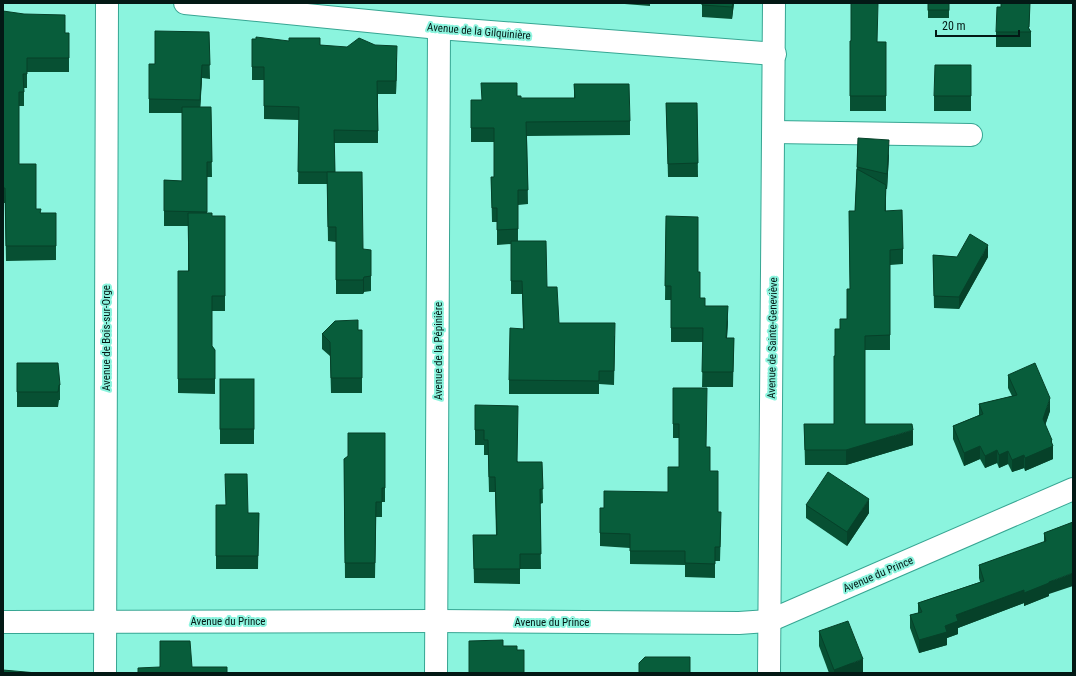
<svg xmlns="http://www.w3.org/2000/svg" width="1076" height="676" font-family="'Roboto Condensed',sans-serif">
  <style>
    .lines { fill: none; stroke-linecap: round; stroke-linejoin: round }
    .minor-casing { stroke: #37a693; stroke-width: 24 }
    .minor { stroke: #fff; stroke-width: 22 }
    .wall { fill: #075033 }
    .shaded-wall { fill: #064129 }
    .building { fill: #085d3b; stroke: #064129 }
    .labels { text-anchor: middle; stroke-width: 4; stroke-linejoin: round; paint-order: stroke }
    .street-label { font-size: 11px; fill: #031915; stroke: #8bf4de }
  </style>
  <rect width="100%" height="100%" fill="#8bf4de"/>
  <g class="lines">
    <defs>
      <g id="minor">
        <polyline points="185,3 439,28 775,54"/>
        <polyline points="774,132 971,135"/>
        <polyline points="3,622 436,621 739,623 769,621 1073,489"/>
        <polyline points="105,673 107,3"/>
        <polyline points="436,673 439,28"/>
        <polyline points="769,673 774,3"/>
      </g>
    </defs>
    <!-- minor casing -->
    <use href="#minor" class="minor-casing"/>
    <!-- minor -->
    <use href="#minor" class="minor"/>
  </g>
  <!-- wall -->
  <g class="wall">
    <polygon points="612,3 650,3 650,6"/>
    <polygon points="702,3 734,3 732,19 702,17"/>
    <rect x="928" y="3" width="21" height="15"/>
    <polygon points="1030,3 1029,29 1031,32 1031,47 996,47 996,32"/>
    <polygon points="3,11 65,33 69,33 69,72 27,72 27,88 24,88 24,106 19,106 19,164 36,209 41,213 56,213 56,260 6,261 5,203 3,203"/>
    <polygon points="209,32 210,79 202,78 200,107 211,107 212,177 207,177 207,213 212,216 225,216 225,311 212,311 212,346 215,350 215,394 178,393 178,271 188,271 188,226 164,226 164,180 182,181 182,113 149,113 149,64 155,64"/>
    <polygon points="850,41 886,42 886,111 850,111"/>
    <polygon points="320,45 397,58 396,94 378,94 378,143 334,143 335,172 363,249 371,276 371,291 364,292 363,294 336,294 336,242 328,241 327,184 298,184 299,120 264,119 264,80 252,80 252,67"/>
    <polygon points="971,65 971,111 934,111 934,96"/>
    <polygon points="574,84 630,121 630,135 527,136 528,204 518,205 518,241 547,287 559,323 615,336 614,385 599,384 599,394 509,394 509,380 523,329 522,294 511,294 511,244 497,245 497,222 492,222 491,177 494,177 494,142 471,142 471,100 481,100 517,96 521,98 574,98"/>
    <polygon points="666,103 697,103 698,177 668,177"/>
    <polygon points="858,138 889,155 887,189 886,189 886,211 903,249 903,264 890,265 890,350 865,350 865,424 913,445 846,465 805,465 804,424 834,424 835,356 840,329 847,319 850,289 849,211 855,211"/>
    <polygon points="666,216 698,272 700,298 705,306 728,321 727,338 734,338 733,387 702,387 703,342 671,342 671,300 665,300"/>
    <polygon points="933,255 957,257 988,257 959,309 934,308"/>
    <polygon points="362,330 362,393 331,393 330,356 322,349 322,334"/>
    <polygon points="17,363 60,385 60,400 59,400 58,407 17,407"/>
    <polygon points="1008,375 1050,411 1045,425 1052,443 1053,459 1025,471 1024,468 1012,472 1008,464 999,468 997,463 985,468 980,459 964,466 953,439 953,426 979,415 979,404 1012,396 1008,388"/>
    <rect x="220" y="379" width="34" height="65"/>
    <polygon points="673,388 706,447 710,471 721,526 720,561 715,561 715,578 685,577 685,565 630,564 630,548 600,546 600,508 604,508 668,492 679,467 679,438 673,438"/>
    <polygon points="475,405 518,462 542,462 543,503 540,504 541,569 520,569 520,584 474,583 473,535 496,535 495,492 489,492 488,455 484,455 484,445 475,445"/>
    <polygon points="385,433 385,502 382,502 382,517 376,517 375,578 345,578 344,459"/>
    <polygon points="216,505 248,513 259,513 258,569 216,569"/>
    <polygon points="806,505 869,513 847,546 806,518"/>
    <polygon points="1073,522 1049,594 1049,596 1024,606 1024,603 958,628 958,634 947,638 947,645 919,653 910,628 910,615 918,613 918,603 980,582 979,578 979,565 1044,542 1044,533"/>
    <polygon points="819,631 863,673 829,673 819,646"/>
  </g>
  <!-- shaded-wall -->
  <g class="shaded-wall">
    <polygon points="733,3 734,3 732,19 732,7"/>
    <polygon points="397,46 397,58 396,94 396,81"/>
    <polygon points="202,65 202,78 200,114 200,100"/>
    <polygon points="889,140 889,155 887,189 887,174"/>
    <polygon points="886,185 886,200 885,225 885,211"/>
    <polygon points="988,245 988,257 959,309 959,297"/>
    <polygon points="364,277 364,292 363,294 363,280"/>
    <polygon points="728,306 728,321 726,353 726,338"/>
    <polygon points="1050,398 1050,411 1043,432 1043,419"/>
    <polygon points="913,430 913,445 846,465 846,450"/>
    <polygon points="1052,440 1052,446 1053,446 1053,459 1025,471 1025,458"/>
    <polygon points="980,446 980,459 964,466 964,453"/>
    <polygon points="997,450 997,463 985,468 985,456"/>
    <polygon points="1008,451 1008,464 999,468 999,455"/>
    <polygon points="1024,455 1024,468 1012,472 1012,460"/>
    <polygon points="869,499 869,513 847,546 847,532"/>
    <polygon points="1073,573 1073,586 1049,594 1049,596 1024,606 1024,593 1049,582"/>
    <polygon points="1024,590 1024,603 958,628 958,634 947,638 947,645 919,653 919,640 945,626 956,615"/>
    <polygon points="863,659 863,673 834,673 834,670"/>
  </g>
  <!-- building -->
  <g class="building">
    <polygon points="702,3 733,3 732,7 702,5"/>
    <polygon points="851,3 878,3 877,42 886,42 886,96 850,96 850,41 851,41"/>
    <rect x="928" y="3" width="21" height="7"/>
    <polygon points="1001,3 1030,3 1029,27 1028,27 1031,32 996,32 997,7 1001,7"/>
    <polygon points="3,11 24,14 65,15 65,33 69,33 69,58 27,58 27,74 23,74 24,92 19,92 19,164 36,164 36,209 41,209 40,213 56,213 56,246 6,246 5,188 3,188"/>
    <polygon points="155,31 209,32 210,65 202,65 200,100 149,99 149,64 155,64"/>
    <polygon points="256,37 289,41 289,38 320,38 320,45 347,47 359,38 375,45 397,46 396,81 377,81 378,131 334,130 335,172 298,172 299,107 264,106 264,67 252,67 252,39 256,39"/>
    <polygon points="935,65 971,65 971,96 934,96"/>
    <polygon points="481,83 517,83 517,96 521,96 521,98 575,98 574,84 629,84 630,121 526,122 528,190 518,190 518,229 497,230 497,208 492,208 491,177 494,177 494,128 471,128 471,100 482,100"/>
    <polygon points="666,103 697,103 698,163 668,164"/>
    <polygon points="182,107 211,107 212,162 207,162 207,212 164,211 164,180 182,181"/>
    <polygon points="858,138 889,140 887,174 857,167"/>
    <polygon points="857,169 886,185 885,211 902,210 903,249 890,250 890,335 865,336 865,424 912,424 913,430 846,450 805,450 804,424 834,424 834,356 835,356 835,329 840,329 840,319 847,319 847,289 850,289 849,211 855,211"/>
    <polygon points="327,172 362,172 363,249 371,250 371,276 364,277 363,280 336,280 336,227 328,227"/>
    <polygon points="188,213 212,213 212,216 225,216 225,296 212,296 212,346 215,350 215,379 178,379 178,271 189,271"/>
    <polygon points="666,216 698,217 698,272 700,272 700,298 705,298 705,306 728,306 726,338 734,338 733,372 702,372 703,328 671,328 671,286 665,286"/>
    <polygon points="970,234 988,245 959,297 934,296 933,255 957,257"/>
    <polygon points="511,241 546,241 547,287 557,287 559,323 615,323 614,371 599,371 599,381 509,380 510,328 524,329 522,281 511,281"/>
    <polygon points="358,320 358,330 362,330 362,378 331,378 330,342 322,334 335,321"/>
    <polygon points="17,363 58,363 60,385 59,385 58,392 17,392"/>
    <polygon points="1035,363 1050,398 1043,419 1052,440 1051,441 1053,446 1025,458 1024,455 1012,460 1008,451 999,455 997,450 985,456 980,446 964,453 953,426 983,414 979,404 1017,395 1008,375"/>
    <rect x="220" y="379" width="34" height="50"/>
    <polygon points="673,388 707,388 706,447 710,447 710,471 718,471 718,512 721,512 720,547 715,547 715,564 685,563 685,551 630,551 630,534 600,533 600,508 604,508 604,491 668,492 668,467 679,467 679,424 673,424"/>
    <polygon points="475,405 518,406 517,462 542,462 543,489 540,489 541,554 520,554 520,569 474,569 473,535 497,535 495,477 489,477 488,440 484,440 484,430 475,430"/>
    <polygon points="348,433 385,433 385,488 382,488 382,502 376,502 375,563 345,563 344,459 348,456"/>
    <polygon points="828,472 869,499 847,532 806,505"/>
    <polygon points="225,474 247,474 248,513 259,513 258,556 216,556 216,505 226,505"/>
    <polygon points="1073,522 1073,573 1049,582 1049,583 1024,593 1024,590 956,615 958,621 945,626 947,632 919,640 910,615 922,612 918,603 984,581 979,565 1046,541 1044,533"/>
    <polygon points="848,621 863,659 834,670 819,631"/>
    <polygon points="503,640 503,646 517,646 517,650 524,650 524,673 469,673 469,641"/>
    <polygon points="160,641 190,641 192,667 227,667 227,673 138,673 138,668 160,667"/>
    <polygon points="645,657 690,657 690,673 639,673 639,663"/>
    <polygon points="3,670 37,673 3,673"/>
  </g>
  <g class="labels">
    <!-- street labels -->
    <g class="street-label">
      <text transform="translate(479 31) rotate(5)" y="4">Avenue de la Gilquinière</text>
      <text transform="translate(106 338) rotate(-90)" y="4">Avenue de Bois-sur-Orge</text>
      <text transform="translate(772 338) rotate(-89)" y="4">Avenue de Sainte-Geneviève</text>
      <text transform="translate(438 351) rotate(-90)" y="4">Avenue de la Pépinière</text>
      <text transform="translate(878 574) rotate(-23)" y="4">Avenue du Prince</text>
      <text x="228" y="625">Avenue du Prince</text>
      <text x="552" y="626">Avenue du Prince</text>
    </g>
  </g>
  <!-- border -->
  <rect width="1076" height="676" fill="none" stroke="#031915" stroke-width="8"/>
  <!-- scale -->
  <path d="M936 30v6h83v-6" fill="none" stroke="#031915" stroke-width="2"/>
  <text x="942" y="30" font-size="12" fill="#031915" stroke="#8bf4de" stroke-width="3" paint-order="stroke">20 m</text>
</svg>
